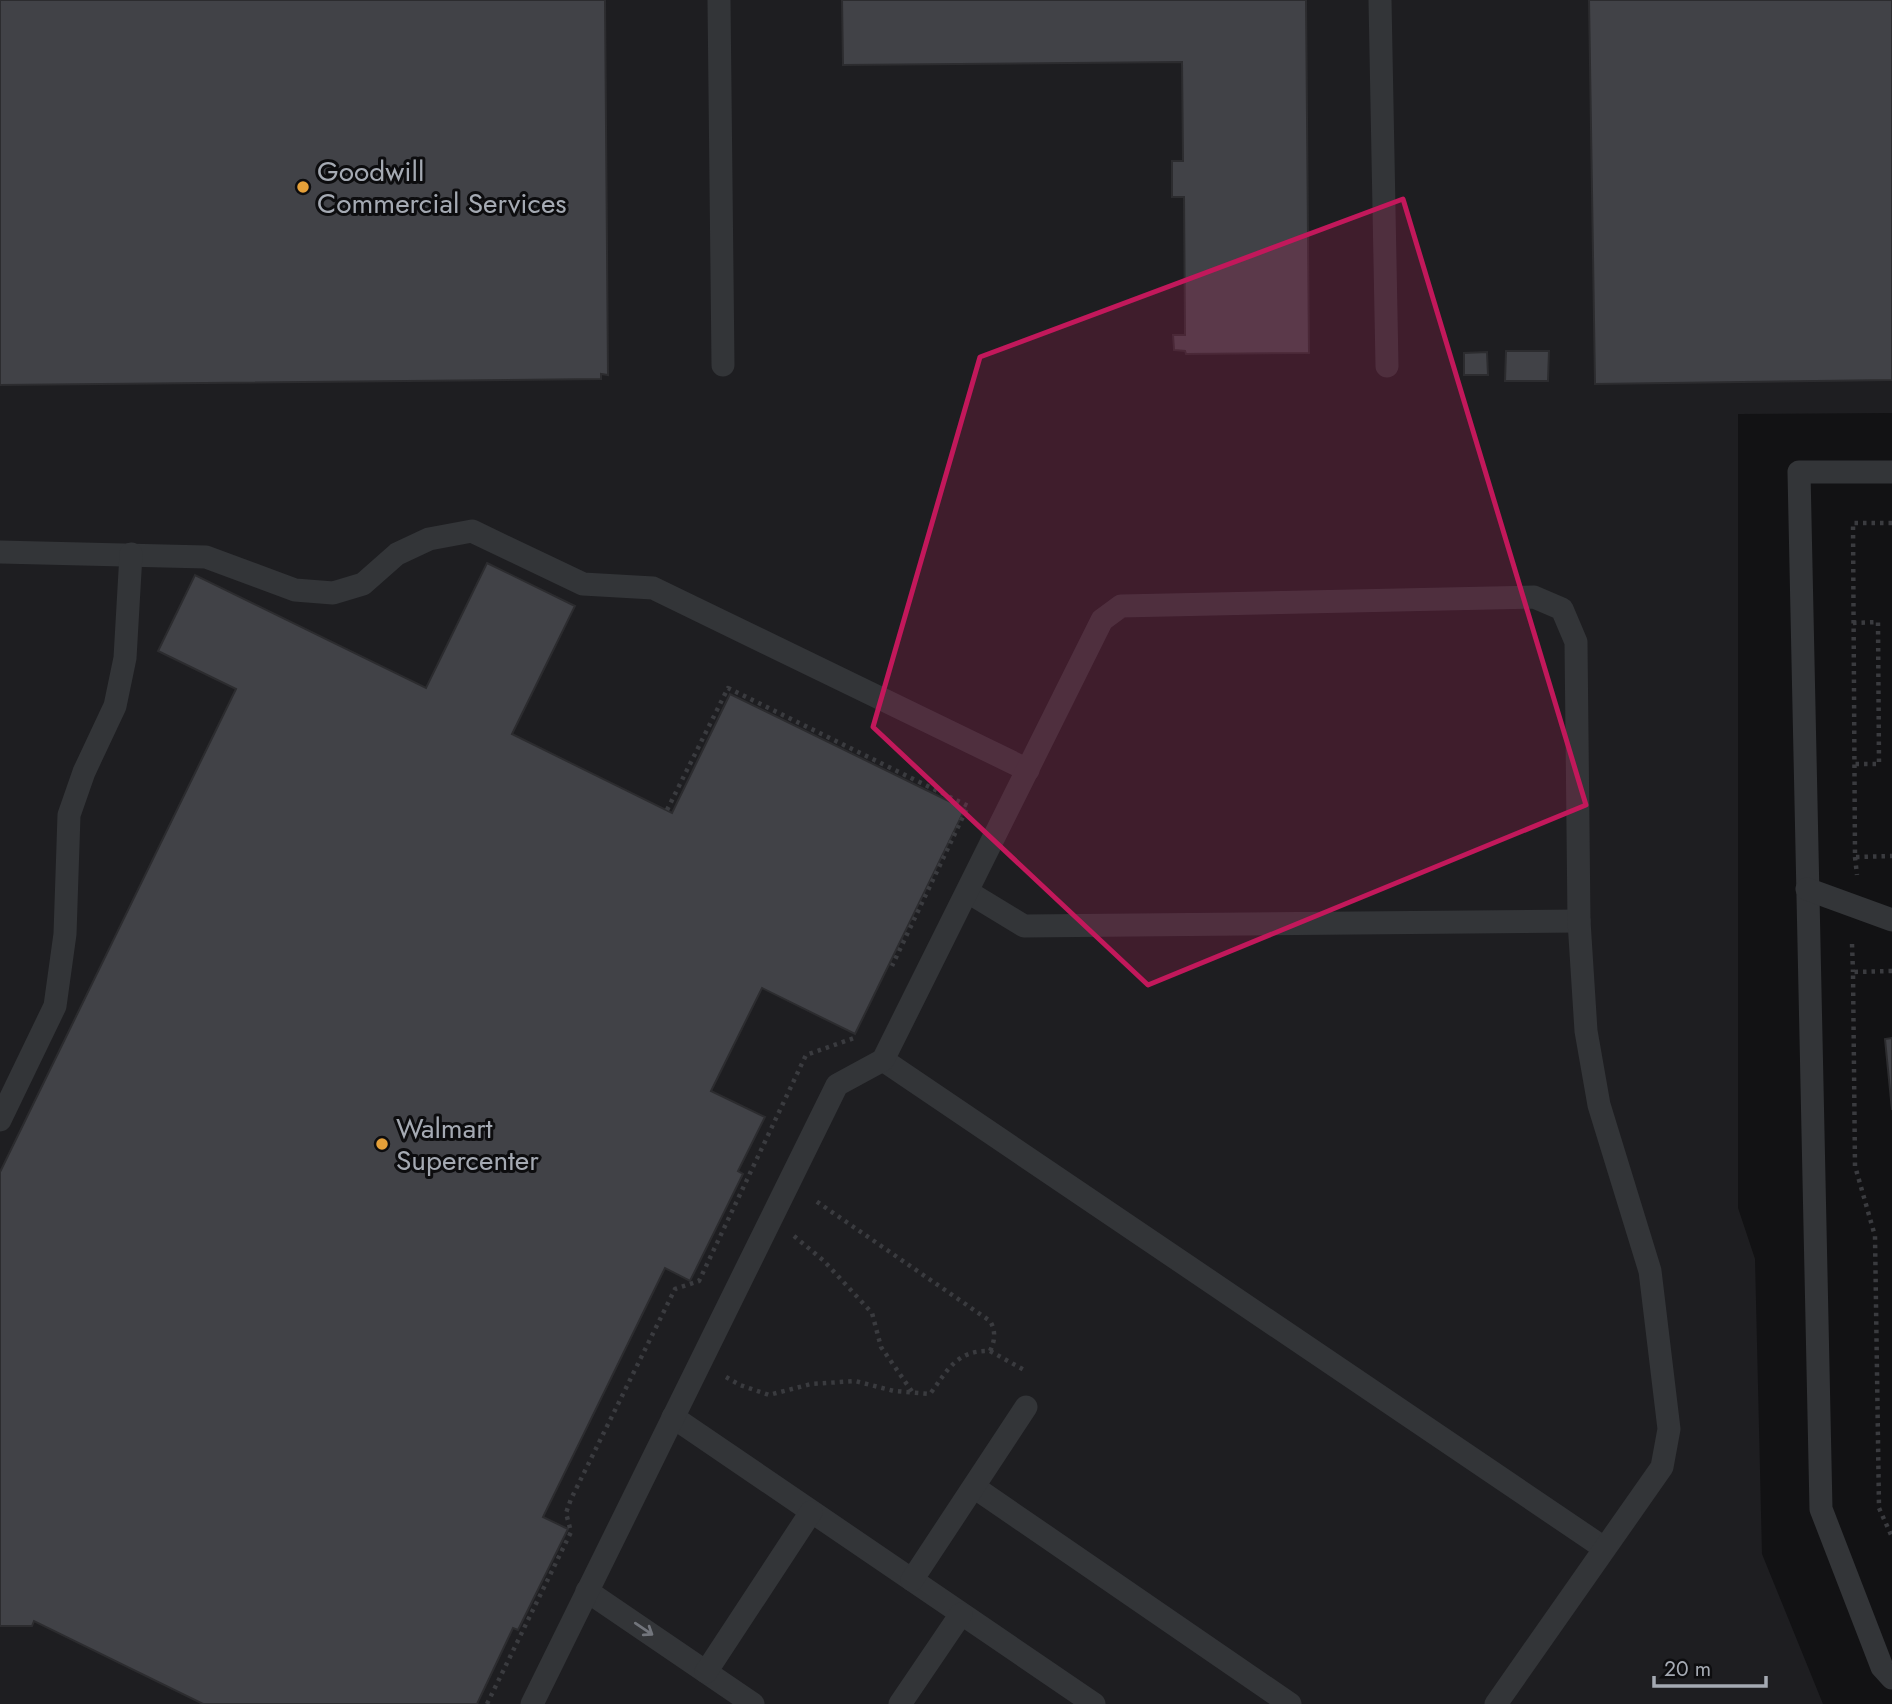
<svg xmlns="http://www.w3.org/2000/svg" width="1892" height="1704" font-family="Jost,sans-serif">
  <style>
    .built { fill: #1e1e21 }
    .building { fill: #414247; stroke: #2c2c2f; stroke-width: 2 }
    .lines { fill: none; stroke-linecap: round; stroke-linejoin: round }
    .path { stroke: #3a3b3f; stroke-width: 4.5; stroke-dasharray: 3.5 5; stroke-linecap: butt }
    .service { stroke: #333538; stroke-width: 23 }
    .oneway { stroke: #72757c }
    .marked { fill: #c2185b; fill-opacity: 0.2; stroke: #c2185b; stroke-width: 5; stroke-linejoin: round }
    .poi-dot { fill: #e5a039; stroke: #0d0d0f; stroke-width: 2.5 }
    .labels { text-anchor: middle; stroke-width: 6; stroke-linejoin: round; paint-order: stroke }
    .poi-label { font-size: 28px; fill: #a5aab3; stroke: #0d0d0f; text-anchor: start }
  </style>
  <rect width="100%" height="100%" fill="#121214"/>
  <!-- built -->
  <polygon class="built" points="0,0 1892,0 1892,413 1738,414 1738,1208 1755,1259 1762,1554 1823,1704 0,1704"/>
  <!-- building -->
  <g class="building">
    <polygon points="0,0 605,0 608,375 601,374 601,379 0,385"/>
    <polygon points="842,0 1306,0 1309,353 1186,354 1185,351 1174,350 1173,335 1185,335 1184,197 1172,197 1172,161 1183,161 1182,62 843,65"/>
    <polygon points="1589,0 1892,0 1892,380 1595,384"/>
    <polygon points="1506,351 1549,351 1548,381 1505,381"/>
    <polygon points="1487,352 1488,375 1464,375 1464,353"/>
    <polygon points="487,563 575,606 512,734 672,813 730,694 965,809 855,1034 762,988 711,1091 765,1117 738,1171 743,1174 690,1281 665,1268 543,1517 568,1529 518,1630 513,1628 477,1704 203,1704 34,1621 32,1626 0,1626 0,1172 236,689 158,651 195,575 426,688"/>
    <polygon points="1892,1038 1892,1110 1885,1039"/>
  </g>
  <g class="lines">
    <!-- path -->
    <g class="path">
      <polyline points="1892,523 1853,523 1855,857 1892,856"/>
      <polyline points="1853,623 1878,622 1879,764 1854,764"/>
      <polyline points="667,810 728,688 968,806 892,966"/>
      <polyline points="1855,857 1857,875"/>
      <polyline points="1852,944 1853,972"/>
      <polyline points="1892,971 1853,972 1855,1166 1875,1236 1879,1508 1892,1537"/>
      <polyline points="794,1236 824,1261 872,1313 881,1347 913,1393"/>
      <polyline points="990,1351 1026,1371"/>
      <path d="M726 1377 740 1385 769 1395 811 1384 855 1381 894 1391 930 1394C948 1370 956 1350 990 1351 995 1341 996 1331 990 1321L813 1199"/>
      <polyline points="487,1704 571,1532 566,1513 571,1499 675,1289 699,1281 806,1055 854,1038"/>
    </g>
    <!-- service -->
    <g class="service">
      <polyline points="719,0 723,365"/>
      <polyline points="1380,0 1387,366"/>
      <polyline points="1892,472 1799,472 1821,1509 1882,1667 1892,1678"/>
      <polyline points="0,552 206,557 295,590 333,593 363,584 397,554 429,539 472,531 583,584 653,588 1028,770"/>
      <polyline points="1807,889 1892,920"/>
      <polyline points="968,892 1024,926 1579,921"/>
      <polyline points="883,1060 1604,1548"/>
      <polyline points="0,1120 55,1006 65,934 69,815 84,772 115,706 125,658 131,554"/>
      <polyline points="673,1417 1094,1704"/>
      <polyline points="974,1487 1290,1704"/>
      <polyline points="912,1580 1026,1407"/>
      <polyline points="587,1591 753,1704"/>
      <polyline points="706,1672 811,1512"/>
      <polyline points="532,1704 837,1085 883,1060 1102,620 1121,606 1534,597 1562,609 1576,642 1579,921 1586,1031 1599,1105 1650,1271 1669,1429 1662,1467 1496,1704"/>
      <polyline points="900,1704 961,1614"/>
    </g>
  </g>
  <!-- one-way arrows -->
  <defs><path id="oneway-shaft" d="M-6 0H5M1.5-3L5.5 0L1.5 3" fill="none" stroke-width="1.6" stroke-linecap="round" stroke-linejoin="round" transform="scale(1.75)"/></defs>
  <use class="oneway" href="#oneway-shaft" transform="translate(644 1629) rotate(34)"/>
  <!-- marked area -->
  <path class="marked" d="M1403 199 1586 805 1148 985 873 727 980 357Z"/>
  <!-- markers -->
  <g class="poi-dot">
    <circle cx="303" cy="187" r="7"/>
    <circle cx="382" cy="1144" r="7"/>
  </g>
  <g class="labels">
    <!-- poi labels -->
    <g class="poi-label">
      <text x="317" y="181">Goodwill<tspan x="317" dy="32">Commercial Services</tspan></text>
      <text x="396" y="1138">Walmart<tspan x="396" dy="32">Supercenter</tspan></text>
    </g>
  </g>
  <!-- scale -->
  <path d="M1654 1676v10h112v-10" fill="none" stroke="#a5aab3" stroke-width="3.5"/>
  <text x="1664" y="1676" font-size="21" fill="#a5aab3" stroke="#0d0d0f" stroke-width="5" paint-order="stroke">20 m</text>
</svg>
